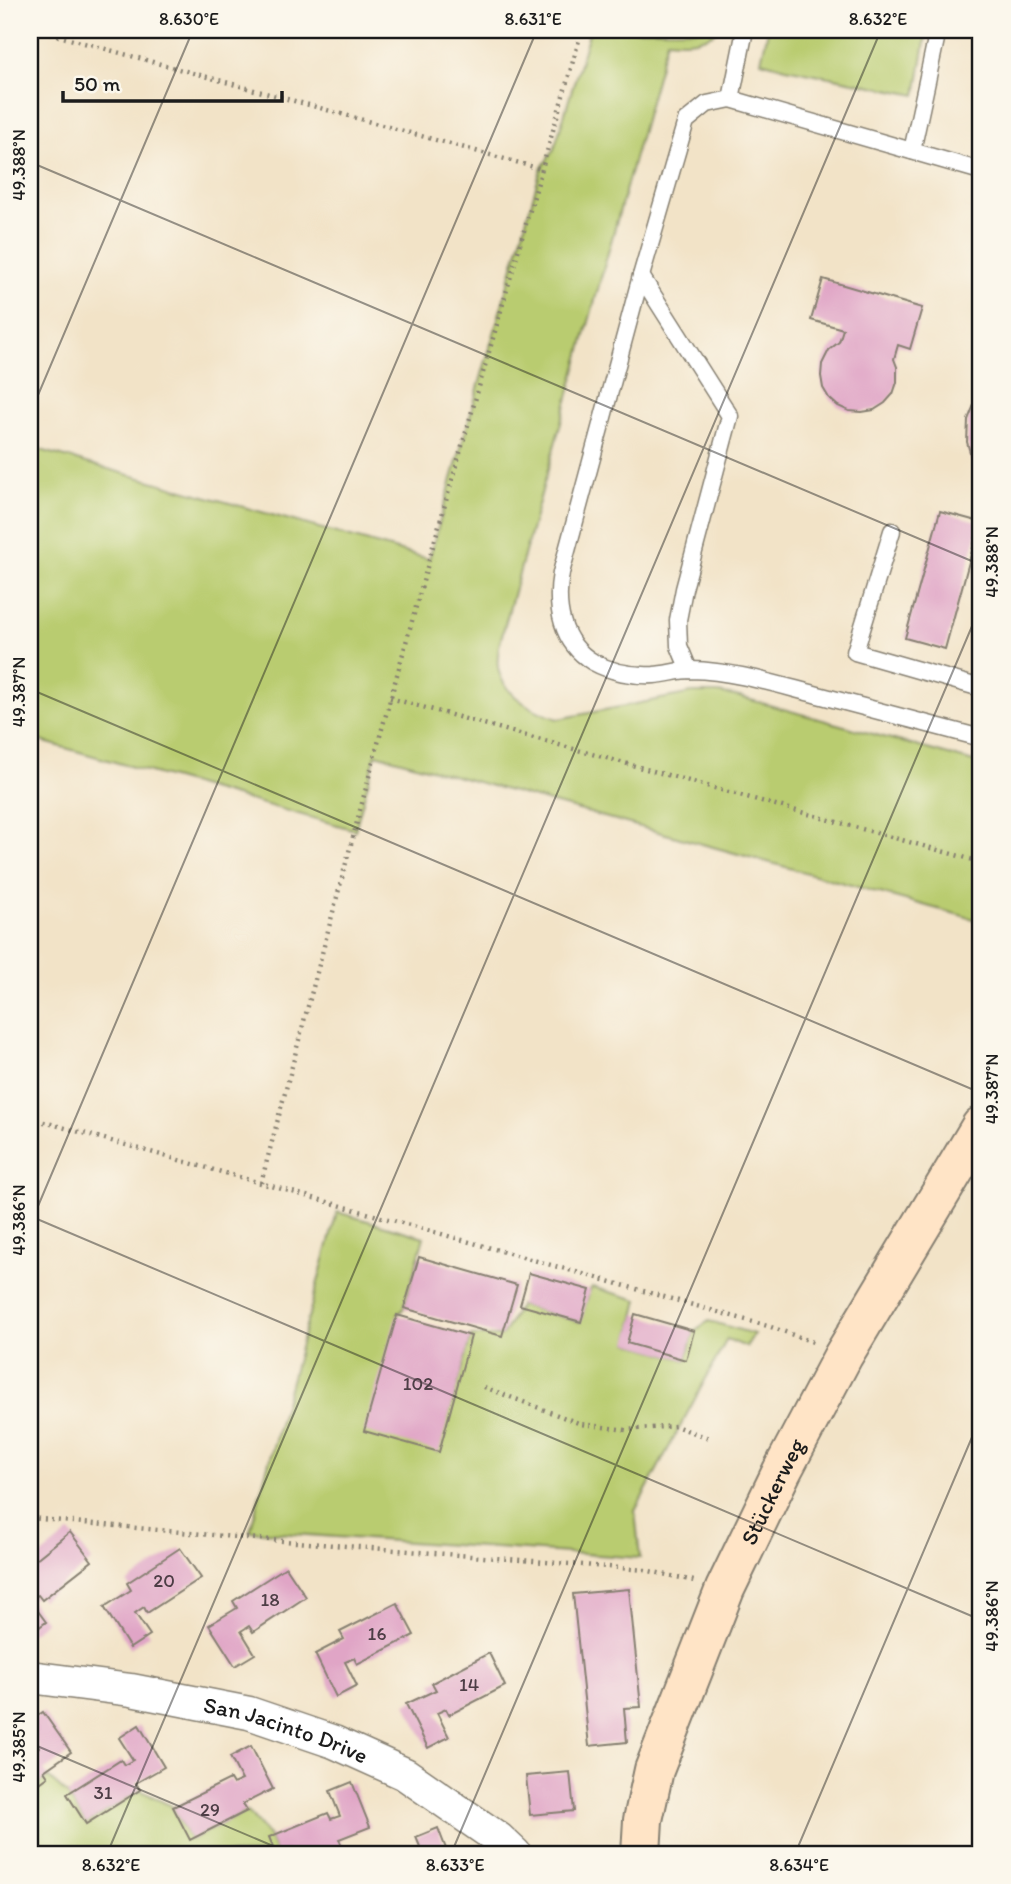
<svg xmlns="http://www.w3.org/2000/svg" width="1011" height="1884" font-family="Itim,sans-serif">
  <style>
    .green { fill: #b9cc6f; stroke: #6a7446; stroke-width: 2 }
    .building { fill: #e0a5c6 }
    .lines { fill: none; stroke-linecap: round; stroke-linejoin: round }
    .lane-casing { stroke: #878072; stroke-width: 19 }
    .street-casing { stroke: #878072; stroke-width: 35 }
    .secondary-casing { stroke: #878072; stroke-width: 42 }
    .path { stroke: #878072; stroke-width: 4.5; stroke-dasharray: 2 5; stroke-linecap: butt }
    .lane { stroke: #fff; stroke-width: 16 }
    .street { stroke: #fff; stroke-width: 32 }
    .secondary { stroke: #ffe4c6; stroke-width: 38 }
    .ticks { fill: none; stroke: #1c1c1c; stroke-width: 2; stroke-opacity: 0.45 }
    .labels { text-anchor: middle; stroke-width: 6; stroke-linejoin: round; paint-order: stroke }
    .number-label { font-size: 19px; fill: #4d3e46 }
    .street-label { font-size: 23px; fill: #1c1c1c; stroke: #fbf7ec }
    .neatline { fill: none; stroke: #1c1c1c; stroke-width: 2.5 }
    .ticks-label { font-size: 18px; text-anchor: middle; fill: #1c1c1c }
  </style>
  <rect width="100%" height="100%" fill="#fbf7ec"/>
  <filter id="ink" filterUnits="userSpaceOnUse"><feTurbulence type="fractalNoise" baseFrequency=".0143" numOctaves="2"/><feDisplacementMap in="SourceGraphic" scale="14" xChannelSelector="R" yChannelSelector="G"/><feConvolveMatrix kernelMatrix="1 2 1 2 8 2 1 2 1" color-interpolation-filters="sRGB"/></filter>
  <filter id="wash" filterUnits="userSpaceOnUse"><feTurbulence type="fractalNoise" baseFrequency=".00686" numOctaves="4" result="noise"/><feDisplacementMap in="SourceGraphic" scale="28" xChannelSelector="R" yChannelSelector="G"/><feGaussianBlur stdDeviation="1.57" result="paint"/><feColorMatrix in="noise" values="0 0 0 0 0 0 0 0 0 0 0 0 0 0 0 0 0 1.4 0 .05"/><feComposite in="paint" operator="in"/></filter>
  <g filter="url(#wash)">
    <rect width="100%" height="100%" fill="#f2e3c7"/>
    <!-- green -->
    <g class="green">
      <path d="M590 30H719C701 42 687 42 667 40L499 646C498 656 496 665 500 675 508 698 536 712 558 719L692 693H718L740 697 981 764V921L376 754 355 830 30 738V447L429 559 541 169 554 149Z"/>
      <polygon points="768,30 927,30 916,95 786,68 761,61"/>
      <polygon points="337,1212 424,1237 404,1308 397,1315 438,1451 471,1336 502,1336 520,1305 580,1322 590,1290 592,1287 638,1300 628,1343 686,1360 694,1331 709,1321 754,1334 746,1347 727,1339 635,1511 640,1558 250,1531"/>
      <polygon points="48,1777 67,1794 86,1824 140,1790 173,1807 190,1840 247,1811 269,1837 276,1854 30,1854 30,1790"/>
    </g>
    <g id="blocks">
      <!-- building -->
      <g class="building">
        <polygon points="823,279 922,308 910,349 898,345 894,359 897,367 897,382 893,394 885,403 874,410 862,412 849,411 838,406 829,398 823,388 821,376 822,364 829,350 839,342 843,329 811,320"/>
        <polygon points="981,393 981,474 973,463 967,442 968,420 976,400"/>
        <polygon points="940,511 980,522 945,649 905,638"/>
        <polygon points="419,1257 517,1285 502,1336 404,1308"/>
        <polygon points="529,1273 590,1290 581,1322 520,1305"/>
        <polygon points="635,1314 694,1331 686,1360 627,1343"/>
        <polygon points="397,1315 471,1336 439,1452 364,1431"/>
        <polygon points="70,1532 92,1561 42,1600 38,1595 30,1600 46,1622 30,1634 30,1564"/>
        <polygon points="180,1548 201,1578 147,1613 144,1607 135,1613 150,1635 130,1648 104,1607 131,1590 127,1583"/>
        <polygon points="286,1567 306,1597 253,1632 249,1626 241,1631 255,1654 235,1666 209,1625 237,1608 233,1601"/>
        <polygon points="629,1589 641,1707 624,1708 627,1742 589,1746 573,1594"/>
        <polygon points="397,1603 414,1635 357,1664 354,1658 345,1662 357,1686 336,1697 315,1654 344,1639 340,1632"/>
        <polygon points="489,1653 505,1686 449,1715 446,1709 437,1713 449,1737 428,1748 406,1704 436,1690 432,1683"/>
        <polygon points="43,1712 71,1752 44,1771 48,1777 30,1790 30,1753 39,1747 30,1734 30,1721"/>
        <polygon points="139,1725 164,1767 136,1783 140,1790 86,1824 67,1794 121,1760 124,1765 133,1760 119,1738"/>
        <polygon points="251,1746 273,1789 243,1804 247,1811 190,1840 173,1807 230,1779 233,1784 242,1780 230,1757"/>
        <polygon points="570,1772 574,1811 530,1815 526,1776"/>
        <polygon points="352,1782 370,1827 339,1839 342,1846 322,1854 276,1854 269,1837 328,1813 331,1819 340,1816 330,1791"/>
        <polygon points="438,1828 448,1854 423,1854 416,1837"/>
      </g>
    </g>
  </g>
  <g filter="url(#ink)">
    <use href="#blocks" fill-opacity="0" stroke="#878072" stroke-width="2"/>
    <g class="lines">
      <defs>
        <g id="lane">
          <polyline points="745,30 731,99 981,171"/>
          <path d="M731 99 707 104 686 121 641 276 561 573C555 606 561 643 593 662 611 672 634 676 654 675 667 674 679 670 691 670 736 671 778 685 822 696 875 710 928 724 981 738"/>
          <polyline points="912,151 938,30"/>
          <polyline points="641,276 730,416 684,589 678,620 679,646 689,670"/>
          <polyline points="892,531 855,652 981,688"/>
        </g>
        <g id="street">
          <path id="s1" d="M30 1677 131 1690 249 1713 334 1742 405 1774 499 1839 515 1854"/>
        </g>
        <g id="secondary">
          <path id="s2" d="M641 1854 643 1820 654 1770 725 1589 782 1471 843 1356 981 1126"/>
        </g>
      </defs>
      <!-- lane casing -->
      <use href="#lane" class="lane-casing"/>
      <!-- street casing -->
      <use href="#street" class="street-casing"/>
      <!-- secondary casing -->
      <use href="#secondary" class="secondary-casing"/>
      <!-- path -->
      <g class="path">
        <polyline points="37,30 541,169"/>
        <polyline points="390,698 981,862"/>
        <polyline points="30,1118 771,1327 813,1342"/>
        <polyline points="261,1183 375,754 429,560 582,30"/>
        <polyline points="484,1387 581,1424 626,1430 675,1426 712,1439"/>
        <polyline points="30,1518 234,1537 645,1570 694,1581"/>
      </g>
      <!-- lane -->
      <use href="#lane" class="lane"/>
      <!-- street -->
      <use href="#street" class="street"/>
      <!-- secondary -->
      <use href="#secondary" class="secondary"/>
    </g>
  </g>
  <!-- ticks -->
  <path class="ticks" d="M961 30 981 38M30 162 981 565M30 414 193 30M30 689 981 1093M30 1216 981 1620M30 1225 537 30M30 1743 292 1854M107 1854 881 30M451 1854 981 605M795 1854 981 1416"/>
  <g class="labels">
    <!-- number labels -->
    <g class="number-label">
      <text x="418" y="1390">102</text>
      <text x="164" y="1587">20</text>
      <text x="270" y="1606">18</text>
      <text x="377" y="1640">16</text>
      <text x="469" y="1691">14</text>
      <text x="103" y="1799">31</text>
      <text x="210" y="1816">29</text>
    </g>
    <!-- street labels -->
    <g class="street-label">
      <text dy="8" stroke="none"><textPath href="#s2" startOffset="388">Stückerweg</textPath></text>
      <text dy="8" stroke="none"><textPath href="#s1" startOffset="262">San Jacinto Drive</textPath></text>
    </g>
  </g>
  <!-- margin -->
  <rect width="1011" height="1884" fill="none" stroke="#fbf7ec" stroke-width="77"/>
  <!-- scale -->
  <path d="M63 91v10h219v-10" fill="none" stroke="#1c1c1c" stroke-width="3.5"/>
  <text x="74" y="91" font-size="21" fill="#1c1c1c" stroke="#fbf7ec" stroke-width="5" paint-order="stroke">50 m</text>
  <rect x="38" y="38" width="934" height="1808" class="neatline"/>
  <g class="ticks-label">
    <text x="189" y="25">8.630°E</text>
    <text x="533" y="25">8.631°E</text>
    <text x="878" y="25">8.632°E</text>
    <text transform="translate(19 165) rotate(-90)" y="6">49.388°N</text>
    <text transform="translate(992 562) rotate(-90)" y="6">49.388°N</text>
    <text transform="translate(19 692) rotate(-90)" y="6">49.387°N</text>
    <text transform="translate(992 1089) rotate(-90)" y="6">49.387°N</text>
    <text transform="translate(19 1220) rotate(-90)" y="6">49.386°N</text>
    <text transform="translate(992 1616) rotate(-90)" y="6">49.386°N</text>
    <text transform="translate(19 1747) rotate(-90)" y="6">49.385°N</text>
    <text x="111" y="1871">8.632°E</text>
    <text x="455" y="1871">8.633°E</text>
    <text x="799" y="1871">8.634°E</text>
  </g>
</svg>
